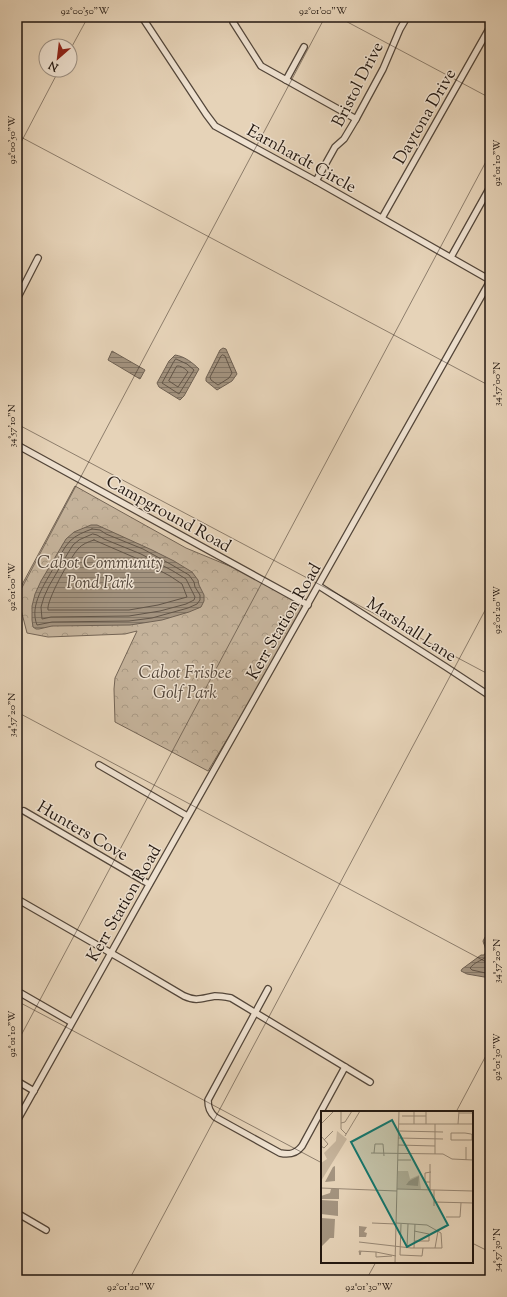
<svg xmlns="http://www.w3.org/2000/svg" width="507" height="1297" font-family="'Sorts Mill Goudy',serif">
  <style>
    .park { fill: url(#park-crowns); stroke: #746556 }
    .water { fill: url(#water-rules); stroke: #6f6153 }
    .lines { fill: none; stroke-linecap: round; stroke-linejoin: round }
    .shore { stroke: #625548; stroke-width: 1 }
    .minor-casing { stroke: #53463a; stroke-width: 8 }
    .minor { stroke: #efe2d1; stroke-width: 5.5 }
    .ticks { fill: none; stroke: #221710; stroke-width: 1; stroke-opacity: 0.45 }
    .labels { text-anchor: middle; stroke-width: 3; stroke-linejoin: round; paint-order: stroke }
    .street-label { font-size: 17px; fill: #221710; stroke: #efe2d1 }
    .park-label { font-size: 17px; font-style: italic; fill: #53463a; stroke: #efe2d1 }
    .inset-road { fill: none; stroke: #988875; stroke-width: 1 }
    .view { fill: #0f766e; fill-opacity: 0.15; stroke: #0f766e; stroke-width: 2 }
    .inset-edge { fill: none; stroke: #221710; stroke-width: 2 }
    .neatline { fill: none; stroke: #221710; stroke-width: 1.5 }
    .ticks-label { font-size: 10px; text-anchor: middle; fill: #221710 }
  </style>
  <defs>
    <pattern id="park-crowns" width="20" height="18" patternUnits="userSpaceOnUse"><rect width="20" height="18" fill="#c5b39b"/><path d="M2 6a3 3 0 1 1 6 0M12 15a3 3 0 1 1 6 0" fill="none" stroke="#a99984"/></pattern>
    <pattern id="water-rules" width="6" height="5" patternUnits="userSpaceOnUse"><rect width="6" height="5" fill="#a3937f"/><path d="M0 2.5h6" fill="none" stroke="#847767"/></pattern>
  </defs>
  <rect width="100%" height="100%" fill="#e6d3b8"/>
  <filter id="stains"><feTurbulence type="fractalNoise" baseFrequency=".005" numOctaves="4"/><feColorMatrix values="0 0 0 0 .2 0 0 0 0 .09 0 0 0 0 .02 0 0 0 .5 -.17"/></filter>
  <radialGradient id="worn" r=".72"><stop offset=".6" stop-color="#630" stop-opacity="0"/><stop offset="1" stop-color="#630" stop-opacity=".3"/></radialGradient>
  <!-- park -->
  <polygon class="park" points="75,486 186,548 256,577 308,605 208,771 115,722 114,689 115,678 137,631 125,634 48,637 27,633 17,594"/>
  <!-- water -->
  <g class="water">
    <polygon points="223,348 226,349 237,374 232,381 217,390 206,381 206,378 220,350"/>
    <polygon points="112,351 145,370 140,379 108,360"/>
    <path d="M175 355C184 356 193 363 199 369L184 396 180 400 159 387 157 383 169 361Z"/>
    <polygon points="91,525 97,525 152,550 174,561 192,572 198,580 199,585 204,595 204,601 201,607 189,612 162,620 130,625 52,626 39,629 36,629 33,627 32,620 32,606 35,594 41,581 66,539 74,532"/>
    <path d="M490 928V978L467 974 461 971 462 969 481 955H484C488 950 484 946 483 941Z"/>
  </g>
  <g class="lines">
    <!-- shore -->
    <g class="shore">
      <polygon points="223,355 225,356 232,373 229,378 218,385 211,380 210,377 221,356"/>
      <polygon points="176,359 187,364 194,370 179,394 162,383 173,363"/>
      <path d="M177 366C180 365 186 369 188 372L178 387 169 381Z"/>
      <path d="M92 529 100 530 106 534 143 549 172 565 189 575 194 582 195 587 200 595V600L197 604 188 608 152 618 129 621 52 622 37 625C29 605 45 584 54 567 59 559 63 548 70 541 76 535 84 532 92 529Z"/>
      <polygon points="93,534 97,535 104,539 141,554 173,571 186,579 195,597 194,600 186,604 160,611 129,616 51,617 42,619 41,607 44,597 49,586 68,553 73,545 79,540"/>
      <path d="M94 540 138 559 170 576 182 584 187 597 158 605 129 610H48C46 601 70 558 78 549 82 544 88 542 94 540Z"/>
      <path d="M490 938 488 942C494 961 479 957 470 968L472 970 490 974"/>
    </g>
    <defs>
      <g id="minor">
        <polyline points="142,17 206,114 215,126 316,181 490,280"/>
        <polyline points="232,17 233,22 261,66 356,119"/>
        <polyline points="286,80 304,47"/>
        <polyline points="316,181 335,147 344,139 356,119 383,69 400,29 407,17"/>
        <polyline points="382,218 490,27"/>
        <polyline points="451,257 490,187"/>
        <polyline points="17,299 38,258"/>
        <polyline points="17,445 308,605"/>
        <polyline points="319,586 446,667 490,696"/>
        <polyline points="99,765 187,816"/>
        <polyline points="24,811 149,884"/>
        <path d="M17 899 123 960 184 996C197 1002 202 998 215 996 221 996 226 997 231 998L370 1082"/>
        <path d="M268 989 208 1100C208 1108 210 1112 215 1117L280 1153C289 1155 296 1154 302 1146L345 1067"/>
        <polyline points="17,991 71,1022"/>
        <polyline points="17,1081 34,1091"/>
        <path d="M17 1121C173 840 333 561 490 281"/>
        <polyline points="17,1213 46,1230"/>
      </g>
    </defs>
    <!-- minor casing -->
    <use href="#minor" class="minor-casing"/>
    <!-- minor -->
    <use href="#minor" class="minor"/>
  </g>
  <!-- ticks -->
  <path class="ticks" d="M338 17 490 98M70 50 88 17M17 135 490 386M17 150 59 70M17 424 490 675M17 597 325 17M17 712 490 964M17 1001 322 1163M17 1043 490 154M456 1112 490 1048M472 1243 490 1252M129 1280 490 601M366 1280 376 1262"/>
  <g class="labels">
    <!-- street labels -->
    <g class="street-label">
      <text transform="translate(357 84) rotate(-63)" y="6">Bristol Drive</text>
      <text transform="translate(424 116) rotate(-60)" y="6">Daytona Drive</text>
      <text transform="translate(302 158) rotate(29)" y="6">Earnhardt Circle</text>
      <text transform="translate(169 513) rotate(29)" y="6">Campground Road</text>
      <text transform="translate(283 621) rotate(-60)" y="6">Kerr Station Road</text>
      <text transform="translate(412 629) rotate(33)" y="6">Marshall Lane</text>
      <text transform="translate(83 830) rotate(30)" y="6">Hunters Cove</text>
      <text transform="translate(123 903) rotate(-60)" y="6">Kerr Station Road</text>
    </g>
    <!-- park labels -->
    <g class="park-label">
      <text x="100" y="568">Cabot Community<tspan x="100" dy="20">Pond Park</tspan></text>
      <text x="185" y="678">Cabot Frisbee<tspan x="185" dy="20">Golf Park</tspan></text>
    </g>
  </g>
  <!-- overview -->
  <g transform="translate(321 1111)">
    <rect width="152" height="152" fill="#e6d3b8"/>
    <path d="M16 20 26 28 0 70V52L6 48 3 42 15 30Z" fill="#c5b39b"/>
    <path d="M77 60H87L89 68 98 64 100 78H76Z" fill="#c5b39b"/>
    <path d="M14 55V70L4 71 12 56ZM98 65 97 75 85 74 88 70ZM10 78H18V88H0V85L9 82ZM0 89 17 90V105L0 103ZM0 107 14 108 13 127H9L0 136ZM38 115 46 116 43 121 46 122 45 126H38Z" fill="#a3937f"/>
    <path class="inset-road" d="M20 0V18L25 23M138 2H152M81 5H105M20 12 24 11 31 0M0 13 13 0M78 13H152M93 13V0M105 13V0M137 13 138 0M78 20 122 21M151 23V29H130V22H144L150 23 152 24M0 25 7 33 3 37 0 35M24 25 39 0M77 27 122 28M3 29 12 20M77 34 114 35M145 36V49M50 42 122 43 131 48 152 49M53 42 54 33H62L63 45M114 43V13M77 49H90M109 71H104V62L110 61M0 77 76 80M76 78 152 80M109 79V53M113 79V95M113 91 152 92M125 106H139L140 92M51 112 75 113M80 113 79 144 101 145 102 137M93 120 108 123V130H93M38 131 90 137H121L120 122 106 114 75 112M86 136 87 113M93 137 94 113M114 137 117 120M40 140 39 144 38 140 55 141 75 145M55 141V146L71 145M74 152 78 0"/>
    <path class="view" d="M71 9 127 114 86 136 30 31Z"/>
    <rect width="152" height="152" class="inset-edge"/>
  </g>
  <!-- margin -->
  <rect width="507" height="1297" fill="none" stroke="#e6d3b8" stroke-width="44"/>
  <!-- north arrow -->
  <g transform="translate(58 58) rotate(208)"><circle r="19" fill="#efe2d1" stroke="#9d9184"/>
  <path d="M0-3L7 15L0 10L-7 15Z" fill="#8f2418"/>
  <text y="-6" font-size="11" font-weight="bold" text-anchor="middle" fill="#221710">N</text>
  </g>
  <rect x="22" y="22" width="463" height="1253" class="neatline"/>
  <g class="ticks-label">
    <text x="85" y="14">92°00'50"W</text>
    <text x="323" y="14">92°01'00"W</text>
    <text transform="translate(11 140) rotate(-90)" y="4">92°00'50"W</text>
    <text transform="translate(496 163) rotate(-90)" y="4">92°01'10"W</text>
    <text transform="translate(496 384) rotate(-90)" y="4">34°57'00"N</text>
    <text transform="translate(11 426) rotate(-90)" y="4">34°57'10"N</text>
    <text transform="translate(11 587) rotate(-90)" y="4">92°01'00"W</text>
    <text transform="translate(496 610) rotate(-90)" y="4">92°01'20"W</text>
    <text transform="translate(11 715) rotate(-90)" y="4">34°57'20"N</text>
    <text transform="translate(496 961) rotate(-90)" y="4">34°57'20"N</text>
    <text transform="translate(11 1034) rotate(-90)" y="4">92°01'10"W</text>
    <text transform="translate(496 1057) rotate(-90)" y="4">92°01'30"W</text>
    <text transform="translate(496 1250) rotate(-90)" y="4">34°57'30"N</text>
    <text x="131" y="1290">92°01'20"W</text>
    <text x="369" y="1290">92°01'30"W</text>
  </g>
  <rect width="100%" height="100%" filter="url(#stains)"/>
  <rect width="100%" height="100%" fill="url(#worn)"/>
</svg>
